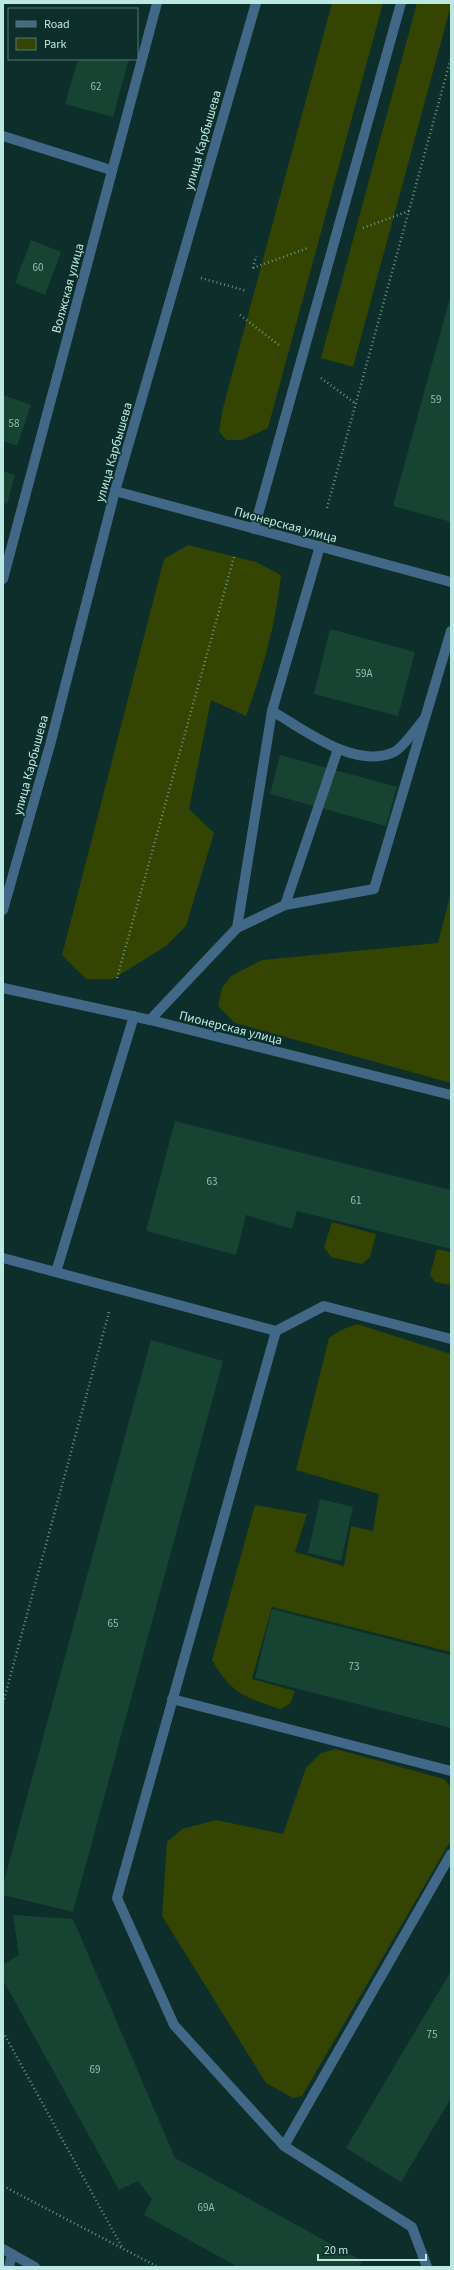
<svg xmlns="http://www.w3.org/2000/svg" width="454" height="2270" font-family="'Source Sans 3',sans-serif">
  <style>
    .green { fill: #334501 }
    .building { fill: #164332 }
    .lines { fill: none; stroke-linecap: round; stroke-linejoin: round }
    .path { stroke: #6a928d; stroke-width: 2.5; stroke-dasharray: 1 3; stroke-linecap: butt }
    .service { stroke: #426888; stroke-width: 10 }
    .minor { stroke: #426888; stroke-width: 10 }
    .tertiary { stroke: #426888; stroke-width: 10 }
    .labels { text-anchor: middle; stroke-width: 3; stroke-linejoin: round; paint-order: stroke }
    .number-label { font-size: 11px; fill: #92c0b6 }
    .street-label { font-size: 13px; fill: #bbe9e2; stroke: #0d2e2a }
  </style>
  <rect width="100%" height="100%" fill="#0d2e2a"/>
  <!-- green -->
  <g class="green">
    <polygon points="332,3 383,3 268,428 242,440 226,440 219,431 223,408"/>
    <polygon points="417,3 451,3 451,5 353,367 321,358"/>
    <path d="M188 545 256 562 281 575C276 623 263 670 246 716L211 700 189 809 214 833 186 926 166 946 113 979H86L62 955 164 559Z"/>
    <polygon points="451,892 451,1083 235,1023 218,1006 222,988 231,976 262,960 438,943"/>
    <polygon points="332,1222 376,1234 370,1257 362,1264 331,1257 324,1247"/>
    <polygon points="437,1249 451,1252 451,1285 435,1282 430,1275"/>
    <path d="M357 1324 451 1354V1652L272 1607 252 1679 295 1691 290 1704 280 1709C244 1697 232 1694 212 1660L255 1505 307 1514 295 1552 344 1566 351 1526 373 1531 379 1494 296 1470 329 1338 341 1330Z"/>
    <polygon points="336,1749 444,1779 451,1787 451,1840 302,2096 293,2098 266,2083 162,1916 167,1842 182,1829 216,1820 283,1834 306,1768 321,1753"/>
  </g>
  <!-- building -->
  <g class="building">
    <polygon points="78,59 129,59 113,117 65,104"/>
    <polygon points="31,240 61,252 45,295 15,283"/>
    <polygon points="451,294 451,522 393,506"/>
    <polygon points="3,395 31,405 17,446 3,441"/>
    <polygon points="3,471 15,475 7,504 3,503"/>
    <polygon points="330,629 415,652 398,716 314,694"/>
    <polygon points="280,755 397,787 386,826 270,794"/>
    <polygon points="175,1121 451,1190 451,1249 297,1211 292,1229 246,1215 236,1255 146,1231"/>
    <polygon points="151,1340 223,1361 73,1912 3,1895 3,1885"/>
    <polygon points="320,1499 353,1507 341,1561 308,1553"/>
    <polygon points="272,1609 451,1655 451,1728 255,1678"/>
    <polygon points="13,1915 73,1919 175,2158 362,2261 359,2267 238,2267 144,2215 152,2199 138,2181 119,2190 3,1980 3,1965 19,1955"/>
    <polygon points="451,1971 451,2098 401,2182 346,2148"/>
  </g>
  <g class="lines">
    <!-- path -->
    <g class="path">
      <polyline points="363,228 409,211"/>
      <polyline points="253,268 308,248"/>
      <polyline points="253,268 256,256"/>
      <polyline points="201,278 247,291"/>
      <polyline points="240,315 279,345"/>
      <polyline points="321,378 356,404"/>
      <polyline points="327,508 451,58"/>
      <polyline points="117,978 234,557"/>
      <polyline points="3,1703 109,1312"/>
      <polyline points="3,2032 123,2249"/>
      <polyline points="3,2186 158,2267"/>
    </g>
    <!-- service -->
    <g class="service">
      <polyline points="254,529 401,3"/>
      <path d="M272 711C305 730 355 770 394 752 403 748 418 726 425 718"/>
      <polyline points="285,905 338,749"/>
      <polyline points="237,928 285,905 374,889 451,631"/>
      <polyline points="150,1020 237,928 272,711 320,546"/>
      <polyline points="3,1258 276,1331 324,1306 451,1339"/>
      <polyline points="56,1272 134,1016"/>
      <polyline points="276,1331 117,1898 174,2025 284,2146 451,1854"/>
      <polyline points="172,1699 451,1771"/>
      <polyline points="284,2146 412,2227 427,2267"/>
      <polyline points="3,2249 35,2267"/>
      <polyline points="9,2267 12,2254"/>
    </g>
    <!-- minor -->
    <g class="minor">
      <polyline points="3,136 111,170"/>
      <polyline points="115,491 451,582"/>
      <polyline points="3,579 157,3"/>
      <polyline points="3,988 150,1020 451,1095"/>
    </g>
    <!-- tertiary -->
    <polyline class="tertiary" points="3,910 50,745 115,491 256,3"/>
  </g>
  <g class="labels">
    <!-- number labels -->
    <g class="number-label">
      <text x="96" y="90">62</text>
      <text x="38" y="271">60</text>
      <text x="436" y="403">59</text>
      <text x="14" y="427">58</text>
      <text x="364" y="677">59А</text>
      <text x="212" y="1185">63</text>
      <text x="356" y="1204">61</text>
      <text x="113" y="1627">65</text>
      <text x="354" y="1670">73</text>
      <text x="432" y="2038">75</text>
      <text x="95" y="2073">69</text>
      <text x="206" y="2211">69А</text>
    </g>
    <!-- street labels -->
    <g class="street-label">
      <text transform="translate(202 140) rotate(-74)" y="5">улица Карбышева</text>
      <text transform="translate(67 288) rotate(-75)" y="5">Волжская улица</text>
      <text transform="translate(113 452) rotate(-74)" y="5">улица Карбышева</text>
      <text transform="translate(286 524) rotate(15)" y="5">Пионерская улица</text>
      <text transform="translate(30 765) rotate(-75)" y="5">улица Карбышева</text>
      <text transform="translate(231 1027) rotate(14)" y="5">Пионерская улица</text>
    </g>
  </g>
  <!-- border -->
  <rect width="454" height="2270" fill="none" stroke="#bbe9e2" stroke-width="8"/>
  <!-- legend -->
  <rect x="8" y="8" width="130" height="52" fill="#0d2e2a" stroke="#537974"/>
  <rect x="16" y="21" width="20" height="6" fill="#426888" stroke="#537974"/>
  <text x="44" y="28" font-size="12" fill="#bbe9e2">Road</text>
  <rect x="16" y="38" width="20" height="12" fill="#334501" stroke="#537974"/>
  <text x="44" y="48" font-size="12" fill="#bbe9e2">Park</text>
  <!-- scale -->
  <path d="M318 2254v6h108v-6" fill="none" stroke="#bbe9e2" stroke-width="2"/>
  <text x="324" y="2254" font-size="12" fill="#bbe9e2" stroke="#0d2e2a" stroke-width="3" paint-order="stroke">20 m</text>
</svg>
